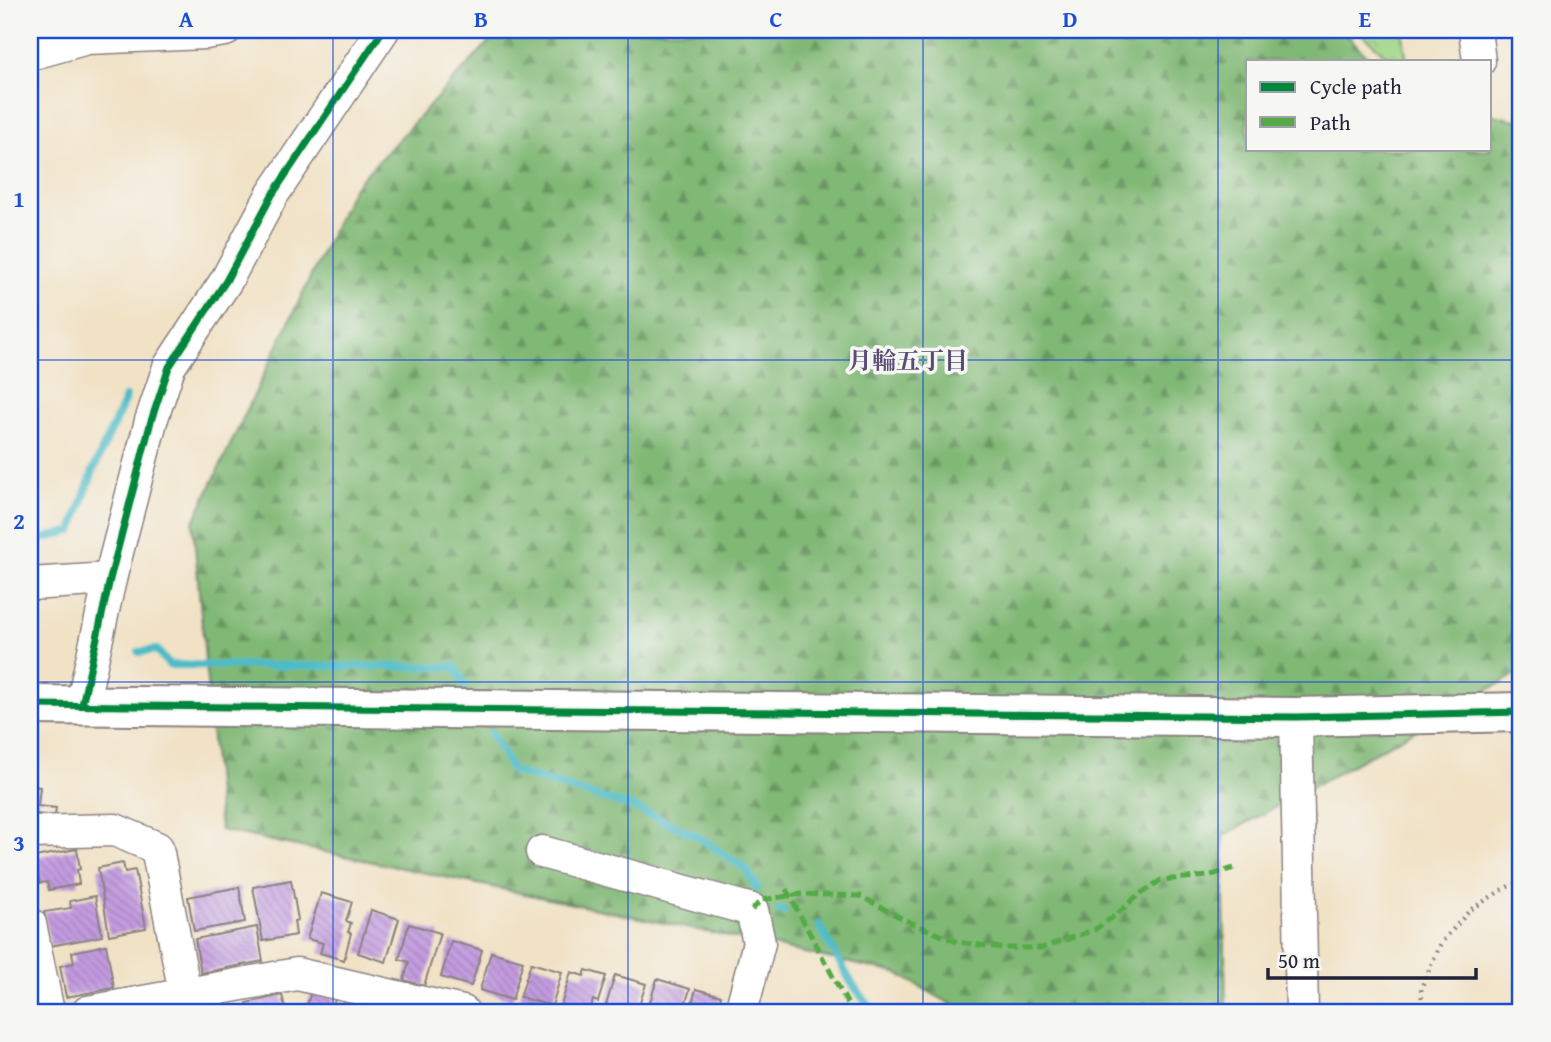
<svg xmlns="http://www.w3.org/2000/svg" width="1551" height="1042" font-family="'Gentium Book Plus','Noto Serif JP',serif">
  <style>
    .forest { fill: url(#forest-firs); stroke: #516d58; stroke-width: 2 }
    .park { fill: url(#park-crowns); stroke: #627c62; stroke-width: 2 }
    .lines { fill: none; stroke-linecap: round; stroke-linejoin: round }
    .stream { stroke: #4ebcc7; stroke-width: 8 }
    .building { fill: url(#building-back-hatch) }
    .street-casing { stroke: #8a8280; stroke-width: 35 }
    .secondary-casing { stroke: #8a8280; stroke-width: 42 }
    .path { stroke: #8a8280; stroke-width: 4.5; stroke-dasharray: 2 5; stroke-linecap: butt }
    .street { stroke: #fff; stroke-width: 32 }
    .secondary { stroke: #fff; stroke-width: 38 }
    .quiet { stroke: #53aa46; stroke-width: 5; stroke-dasharray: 10 5; stroke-linecap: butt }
    .cycleway-casing { stroke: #f6f6f2; stroke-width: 11 }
    .cycleway { stroke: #00873e; stroke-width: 7 }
    .grid { fill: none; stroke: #1d4ed8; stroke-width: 2; stroke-opacity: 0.55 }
    .labels { text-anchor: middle; stroke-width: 7; stroke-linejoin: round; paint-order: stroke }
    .neighbourhood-label { font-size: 24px; font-weight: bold; fill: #5a4c75; stroke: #f6f6f2 }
    .neatline { fill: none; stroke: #1d4ed8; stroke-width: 2.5 }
    .grid-label { font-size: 23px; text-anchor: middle; font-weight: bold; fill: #1d4ed8 }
  </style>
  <defs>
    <pattern id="forest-firs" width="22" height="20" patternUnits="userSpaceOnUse" patternTransform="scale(1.75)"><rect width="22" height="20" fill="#80b875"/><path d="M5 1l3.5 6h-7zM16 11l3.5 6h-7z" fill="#689561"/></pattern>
    <pattern id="park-crowns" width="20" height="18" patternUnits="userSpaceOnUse" patternTransform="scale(1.75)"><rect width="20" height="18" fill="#a1d789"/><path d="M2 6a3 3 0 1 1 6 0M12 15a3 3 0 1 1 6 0" fill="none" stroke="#8ab877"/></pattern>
    <pattern id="building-back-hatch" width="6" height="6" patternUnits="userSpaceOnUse" patternTransform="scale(1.75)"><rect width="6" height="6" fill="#c39be0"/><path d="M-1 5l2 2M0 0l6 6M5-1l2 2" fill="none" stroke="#9e7eb7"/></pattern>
  </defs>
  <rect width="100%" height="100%" fill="#f6f6f2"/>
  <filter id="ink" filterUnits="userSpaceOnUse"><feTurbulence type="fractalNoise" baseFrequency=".0143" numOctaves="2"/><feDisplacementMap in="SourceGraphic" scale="14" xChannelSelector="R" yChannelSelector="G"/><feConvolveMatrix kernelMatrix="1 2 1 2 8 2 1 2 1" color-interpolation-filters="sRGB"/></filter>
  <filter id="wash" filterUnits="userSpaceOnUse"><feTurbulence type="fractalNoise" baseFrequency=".00686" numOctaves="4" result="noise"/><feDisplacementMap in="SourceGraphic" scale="28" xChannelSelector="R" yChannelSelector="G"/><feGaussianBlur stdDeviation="1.57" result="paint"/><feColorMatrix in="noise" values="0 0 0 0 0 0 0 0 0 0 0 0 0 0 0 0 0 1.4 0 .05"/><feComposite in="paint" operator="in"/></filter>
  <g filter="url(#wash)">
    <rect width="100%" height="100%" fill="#f1e2c6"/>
    <!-- forest -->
    <polygon class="forest" points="500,30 1343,30 1371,61 1248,61 1248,149 1490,149 1490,114 1521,121 1521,672 1223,836 1226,1012 965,1012 896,973 759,943 220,830 193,523 353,188"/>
    <!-- park -->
    <polygon class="park" points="1358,30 1402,30 1407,61 1392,61"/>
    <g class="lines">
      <!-- stream -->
      <g class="stream">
        <polyline points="30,542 72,531 93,471 126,397"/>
        <polyline points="139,652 157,650 169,665 455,667 465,685"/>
        <polyline points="491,733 512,771 635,808 697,836 746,869 757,888"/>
        <polyline points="779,910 784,912"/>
        <polyline points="819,925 851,982 873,1012"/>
      </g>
    </g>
    <g id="blocks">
      <!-- building -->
      <g class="building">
        <polygon points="30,786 40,787 38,806 56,808 55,816 36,814 36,816 30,816"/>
        <polygon points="77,849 80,869 77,870 79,884 49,890 47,882 40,883 35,857"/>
        <polygon points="123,863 125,872 135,870 146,928 109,935 98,868"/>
        <polygon points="291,880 298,920 294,921 296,935 263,941 253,887"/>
        <polygon points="239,887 245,922 194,931 188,897"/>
        <polygon points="321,893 352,902 346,921 351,923 348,932 351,933 344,960 320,953 323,943 307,939"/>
        <polygon points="95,896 102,936 50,946 44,912 71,908 70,901"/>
        <polygon points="371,910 399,919 386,962 358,953"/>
        <polygon points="409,924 440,933 424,986 404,980 409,962 399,959"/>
        <polygon points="257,927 263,961 201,973 195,939"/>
        <polygon points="451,941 482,950 471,986 441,977"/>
        <polygon points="106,945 114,988 66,997 60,966 74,963 72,952"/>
        <polygon points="491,952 523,961 512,1000 480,990"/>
        <polygon points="531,963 562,972 552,1006 520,997"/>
        <polygon points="586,970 606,976 598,1002 593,1000 590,1012 559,1012 571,972 584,976"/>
        <polygon points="615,975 646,984 637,1012 604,1012"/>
        <polygon points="657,979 690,989 683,1012 647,1012"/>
        <polygon points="696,989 721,996 716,1012 690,1012"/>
        <polygon points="311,992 335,999 331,1012 305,1012"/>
        <polygon points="282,995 286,1012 249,1012 247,1003"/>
        <polygon points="349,1002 369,1009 368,1012 346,1012"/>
      </g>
    </g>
  </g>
  <g filter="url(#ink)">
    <use href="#blocks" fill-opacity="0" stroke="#8a8280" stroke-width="2"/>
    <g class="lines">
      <defs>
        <g id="street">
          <polyline points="1475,30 1479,61"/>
          <polyline points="30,54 87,38 206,33 225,30"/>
          <polyline points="30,584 110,579"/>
          <polyline points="82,705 110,579 151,421 169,367 226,281 272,195 383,30"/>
          <polyline points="1296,717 1302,1012"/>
          <polyline points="30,832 115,830 157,848 185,993"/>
          <polyline points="542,852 752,910 759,943 741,1012"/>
          <polyline points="30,924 48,1012"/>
          <polyline points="88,1012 297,974 463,1012"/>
        </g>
        <polyline id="secondary" points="30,705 1296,717 1521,712"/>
      </defs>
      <!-- street casing -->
      <use href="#street" class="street-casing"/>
      <!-- secondary casing -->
      <use href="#secondary" class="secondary-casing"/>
      <!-- path -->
      <polyline class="path" points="1423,1012 1421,988 1441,943 1470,910 1505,888 1521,881"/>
      <!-- street -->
      <use href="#street" class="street"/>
      <!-- secondary -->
      <use href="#secondary" class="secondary"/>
      <!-- quiet -->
      <g class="quiet">
        <polyline points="786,889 852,1012"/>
        <polyline points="752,910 761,900 802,894 860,896 905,920 957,942 1002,948 1041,948 1094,930 1116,915 1137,896 1161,880 1208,876 1234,868"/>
      </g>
      <defs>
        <g id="cycleway">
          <polyline points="30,705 1296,717 1521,712"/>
          <polyline points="82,705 110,579 151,421 169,367 226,281 272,195 383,30"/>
        </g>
      </defs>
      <!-- cycleway casing -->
      <use href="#cycleway" class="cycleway-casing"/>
      <!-- cycleway -->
      <use href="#cycleway" class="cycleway"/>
    </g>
  </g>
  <!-- grid -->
  <path class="grid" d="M333 30V1012M628 30V1012M923 30V1012M1218 30V1012M30 360H1521M30 682H1521"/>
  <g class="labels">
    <!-- neighbourhood labels -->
    <g class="neighbourhood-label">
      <text x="908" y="369">月輪五丁目</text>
    </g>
  </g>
  <!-- margin -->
  <rect width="1551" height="1042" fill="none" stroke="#f6f6f2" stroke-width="77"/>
  <!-- legend -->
  <rect x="1246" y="60" width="245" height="91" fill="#f6f6f2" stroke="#a1a1a9" stroke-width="2"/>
  <rect x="1260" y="82" width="35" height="10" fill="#00873e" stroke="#a1a1a9" stroke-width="2"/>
  <text x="1310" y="94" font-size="21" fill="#22223b">Cycle path</text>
  <rect x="1260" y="117" width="35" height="10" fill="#53aa46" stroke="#a1a1a9" stroke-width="2"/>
  <text x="1310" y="130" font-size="21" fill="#22223b">Path</text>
  <!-- scale -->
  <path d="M1268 968v10h208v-10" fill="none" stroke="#22223b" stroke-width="3.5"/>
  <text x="1278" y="968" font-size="21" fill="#22223b" stroke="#f6f6f2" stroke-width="5" paint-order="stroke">50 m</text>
  <rect x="38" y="38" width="1474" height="966" class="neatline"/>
  <g class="grid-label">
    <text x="186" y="27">A</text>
    <text x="481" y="27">B</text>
    <text x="776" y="27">C</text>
    <text x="1070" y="27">D</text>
    <text x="1365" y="27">E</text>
    <text x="19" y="207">1</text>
    <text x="19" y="529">2</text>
    <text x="19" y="851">3</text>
  </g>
</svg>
